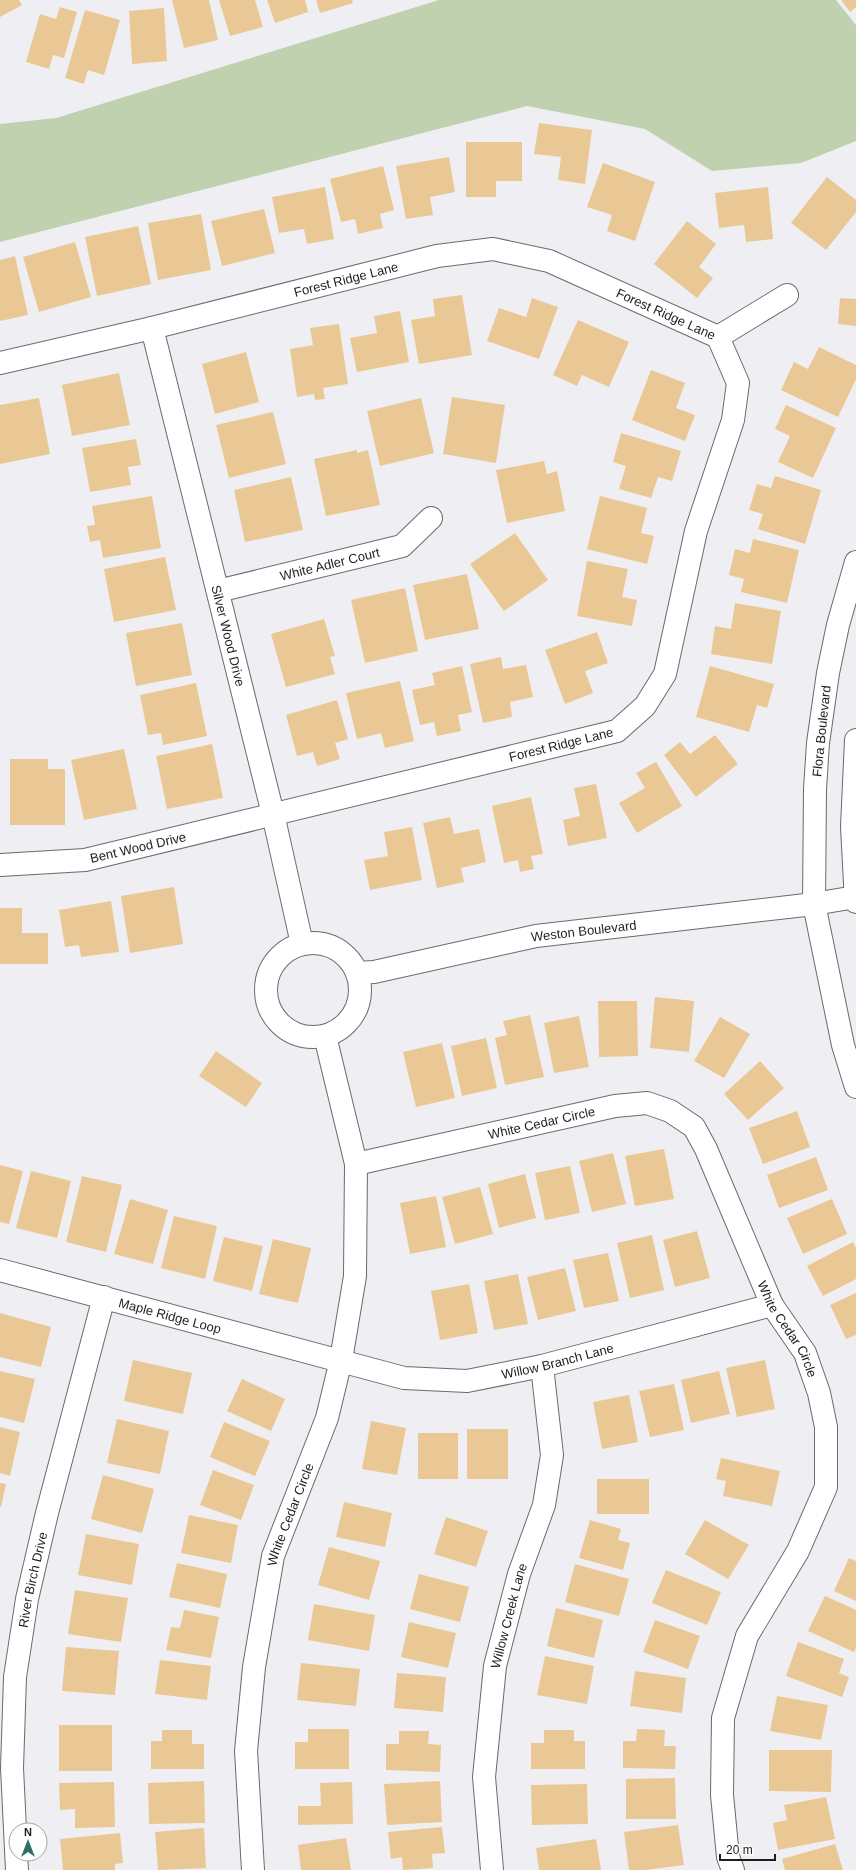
<svg xmlns="http://www.w3.org/2000/svg" width="856" height="1870" font-family="Helvetica,sans-serif">
  <style>
    .green { fill: #bfd1ae }
    .building { fill: #eac895 }
    .lines { fill: none; stroke-linecap: round; stroke-linejoin: round }
    .minor-casing { stroke: #6a6a6e; stroke-width: 24 }
    .minor { stroke: #fff; stroke-width: 22 }
    .labels { text-anchor: middle; stroke-width: 3.5; stroke-linejoin: round; paint-order: stroke }
    .street-label { font-size: 13px; fill: #1e1e1f; stroke: #fdfdfe }
  </style>
  <rect width="100%" height="100%" fill="#efeff3"/>
  <!-- green -->
  <polygon class="green" points="439,0 836,0 856,25 856,141 801,163 712,171 645,129 527,106 0,242 0,124 56,118"/>
  <!-- building -->
  <g class="building">
    <polygon points="0,0 19,0 22,5 0,17"/>
    <polygon points="172,0 209,0 218,40 184,48"/>
    <polygon points="219,0 255,0 263,27 230,36"/>
    <polygon points="267,0 305,0 308,12 275,23"/>
    <polygon points="316,0 352,0 353,3 320,13"/>
    <polygon points="841,0 856,0 856,7 850,12"/>
    <polygon points="60,7 77,12 64,58 53,55 49,69 26,62 40,14 56,19"/>
    <polygon points="164,8 167,61 132,64 129,11"/>
    <polygon points="85,10 120,20 104,75 88,70 84,84 65,78"/>
    <polygon points="539,123 592,130 585,184 558,180 561,157 534,154"/>
    <polygon points="466,142 522,142 522,181 496,181 496,197 466,197"/>
    <polygon points="449,157 455,192 430,197 433,215 406,219 396,166"/>
    <polygon points="603,163 655,182 635,241 607,231 612,215 587,207"/>
    <polygon points="383,166 394,210 380,214 383,228 358,234 355,219 341,222 330,179"/>
    <polygon points="827,177 856,200 856,212 826,250 791,223"/>
    <polygon points="325,187 334,239 307,244 304,229 279,233 272,197"/>
    <polygon points="768,187 773,239 746,242 744,225 719,228 715,193"/>
    <polygon points="264,209 275,253 222,266 211,221"/>
    <polygon points="201,214 211,270 158,280 148,223"/>
    <polygon points="687,221 716,244 699,267 713,278 697,298 654,264"/>
    <polygon points="138,226 151,284 97,296 85,237"/>
    <polygon points="75,242 91,297 39,312 23,257"/>
    <polygon points="15,256 28,315 0,321 0,260"/>
    <polygon points="462,295 472,355 419,364 411,320 435,316 433,299"/>
    <polygon points="532,298 558,307 539,359 487,341 499,308 526,317"/>
    <polygon points="840,298 856,299 856,326 838,324"/>
    <polygon points="400,311 409,362 357,372 350,338 377,333 374,316"/>
    <polygon points="578,320 629,342 609,387 582,375 577,386 553,375"/>
    <polygon points="339,324 348,384 323,388 325,399 315,400 314,394 297,397 290,349 313,345 310,328"/>
    <polygon points="819,347 856,365 856,379 838,417 781,390 794,362 808,369"/>
    <polygon points="246,352 259,402 215,414 202,364"/>
    <polygon points="651,370 685,383 676,408 695,415 685,441 632,420"/>
    <polygon points="119,373 130,425 72,436 62,385"/>
    <polygon points="452,397 505,405 496,463 443,454"/>
    <polygon points="39,398 50,454 0,464 0,405"/>
    <polygon points="421,398 434,453 380,466 367,411"/>
    <polygon points="786,405 836,428 813,478 778,462 790,436 775,429"/>
    <polygon points="273,412 286,464 229,478 216,425"/>
    <polygon points="621,433 681,451 672,481 658,477 651,498 619,489 626,466 613,462"/>
    <polygon points="136,439 141,465 128,467 131,485 90,492 82,448"/>
    <polygon points="357,450 357,453 368,450 380,505 326,516 314,459"/>
    <polygon points="544,461 547,474 557,471 565,511 507,523 496,470"/>
    <polygon points="775,476 821,490 805,544 758,529 763,514 749,510 757,484 771,488"/>
    <polygon points="291,477 303,530 245,542 234,490"/>
    <polygon points="152,496 161,548 103,558 100,540 90,542 87,526 95,525 92,506"/>
    <polygon points="600,496 647,508 641,533 654,536 647,564 587,549"/>
    <polygon points="515,533 548,580 504,611 470,564"/>
    <polygon points="753,539 799,550 787,603 741,592 744,579 729,575 735,549 750,553"/>
    <polygon points="165,557 176,610 114,622 104,569"/>
    <polygon points="587,561 628,569 622,597 637,600 632,626 577,616"/>
    <polygon points="467,574 479,629 425,640 413,585"/>
    <polygon points="405,588 418,651 365,663 351,600"/>
    <polygon points="735,603 781,611 772,664 711,654 715,626 731,629"/>
    <polygon points="324,619 335,656 330,657 335,674 286,687 271,634"/>
    <polygon points="182,623 192,675 136,686 126,633"/>
    <polygon points="597,632 608,663 585,671 593,693 565,704 545,650"/>
    <polygon points="501,657 503,669 526,665 533,697 510,702 512,717 483,723 470,664"/>
    <polygon points="462,666 472,712 458,715 461,731 437,736 434,722 420,725 412,690 435,685 432,673"/>
    <polygon points="710,666 774,684 767,708 757,705 749,732 696,717"/>
    <polygon points="400,681 414,741 385,748 381,733 357,739 346,693"/>
    <polygon points="196,683 207,736 163,745 161,733 148,735 140,695"/>
    <polygon points="337,700 348,739 335,743 340,759 317,766 313,752 297,756 286,715"/>
    <polygon points="715,735 738,764 696,797 664,755 680,742 690,754"/>
    <polygon points="212,744 223,798 167,809 156,756"/>
    <polygon points="124,749 137,809 84,820 71,760"/>
    <polygon points="10,759 48,759 48,769 65,769 65,825 10,825"/>
    <polygon points="656,762 682,806 637,833 619,803 645,788 636,773"/>
    <polygon points="596,784 607,838 568,846 563,820 580,816 574,788"/>
    <polygon points="531,797 543,854 531,856 534,869 520,872 518,860 504,863 492,806"/>
    <polygon points="450,817 454,834 479,829 486,862 461,868 464,882 437,888 423,823"/>
    <polygon points="412,827 422,880 370,890 364,860 388,856 384,832"/>
    <polygon points="174,887 183,944 130,953 121,896"/>
    <polygon points="111,901 119,952 81,957 79,945 65,947 59,910"/>
    <polygon points="0,908 22,908 22,933 48,933 48,964 0,964"/>
    <polygon points="655,997 694,1001 689,1052 650,1048"/>
    <polygon points="598,1001 637,1001 638,1056 599,1057"/>
    <polygon points="530,1015 544,1077 505,1085 495,1038 507,1035 503,1021"/>
    <polygon points="579,1016 589,1067 554,1073 544,1023"/>
    <polygon points="720,1017 750,1034 724,1078 694,1061"/>
    <polygon points="486,1038 497,1088 462,1096 451,1046"/>
    <polygon points="442,1043 455,1098 416,1107 403,1052"/>
    <polygon points="216,1051 262,1083 246,1107 199,1076"/>
    <polygon points="760,1061 784,1088 748,1120 724,1094"/>
    <polygon points="797,1111 810,1147 763,1164 749,1128"/>
    <polygon points="664,1149 674,1199 635,1206 625,1156"/>
    <polygon points="613,1153 626,1204 592,1212 579,1161"/>
    <polygon points="816,1157 828,1190 779,1208 767,1175"/>
    <polygon points="0,1165 23,1171 9,1224 0,1222"/>
    <polygon points="570,1166 580,1213 545,1220 535,1173"/>
    <polygon points="31,1171 71,1181 57,1238 16,1228"/>
    <polygon points="525,1174 536,1218 499,1228 488,1184"/>
    <polygon points="82,1176 122,1185 106,1252 66,1242"/>
    <polygon points="480,1187 493,1234 455,1244 442,1197"/>
    <polygon points="436,1196 446,1247 410,1254 400,1203"/>
    <polygon points="130,1199 168,1210 153,1264 114,1254"/>
    <polygon points="832,1199 847,1234 803,1254 787,1218"/>
    <polygon points="174,1216 217,1226 205,1279 161,1268"/>
    <polygon points="697,1231 710,1278 675,1287 663,1240"/>
    <polygon points="652,1235 664,1290 630,1298 617,1243"/>
    <polygon points="224,1237 263,1246 252,1291 213,1281"/>
    <polygon points="273,1239 311,1248 298,1303 259,1294"/>
    <polygon points="853,1242 856,1248 856,1279 823,1296 807,1266"/>
    <polygon points="608,1253 619,1301 584,1308 573,1260"/>
    <polygon points="565,1268 576,1311 538,1320 527,1277"/>
    <polygon points="518,1274 528,1324 494,1330 484,1281"/>
    <polygon points="469,1284 478,1333 440,1340 431,1291"/>
    <polygon points="856,1293 856,1335 846,1339 830,1305"/>
    <polygon points="0,1313 51,1327 41,1367 0,1357"/>
    <polygon points="133,1360 192,1373 183,1414 124,1401"/>
    <polygon points="765,1360 775,1409 737,1417 726,1368"/>
    <polygon points="0,1371 35,1379 24,1423 0,1417"/>
    <polygon points="719,1371 730,1414 691,1423 681,1380"/>
    <polygon points="242,1379 285,1399 271,1431 227,1411"/>
    <polygon points="674,1384 684,1430 650,1437 639,1391"/>
    <polygon points="629,1395 638,1442 602,1449 593,1402"/>
    <polygon points="117,1419 169,1431 160,1474 107,1463"/>
    <polygon points="371,1421 406,1428 397,1475 362,1469"/>
    <polygon points="224,1422 270,1441 255,1476 210,1457"/>
    <polygon points="0,1427 20,1432 10,1476 0,1473"/>
    <rect x="467" y="1429" width="41" height="50"/>
    <rect x="418" y="1433" width="40" height="46"/>
    <polygon points="721,1458 780,1471 772,1506 723,1496 726,1481 716,1479"/>
    <polygon points="213,1470 254,1485 241,1520 200,1505"/>
    <polygon points="103,1475 154,1489 142,1533 91,1519"/>
    <rect x="597" y="1479" width="52" height="35"/>
    <polygon points="0,1483 6,1484 1,1507 0,1507"/>
    <polygon points="344,1502 392,1513 385,1547 336,1537"/>
    <polygon points="189,1515 238,1525 231,1563 181,1553"/>
    <polygon points="446,1517 488,1531 476,1567 434,1554"/>
    <polygon points="590,1520 621,1529 618,1540 630,1543 623,1570 579,1558"/>
    <polygon points="705,1520 749,1545 728,1579 685,1554"/>
    <polygon points="86,1534 139,1544 132,1585 78,1575"/>
    <polygon points="329,1547 380,1561 369,1600 318,1585"/>
    <polygon points="849,1558 856,1561 856,1601 834,1591"/>
    <polygon points="177,1563 227,1574 220,1608 169,1597"/>
    <polygon points="575,1564 629,1579 619,1616 565,1602"/>
    <polygon points="666,1570 721,1592 707,1625 652,1603"/>
    <polygon points="419,1574 469,1587 460,1622 410,1609"/>
    <polygon points="75,1590 128,1598 121,1642 68,1634"/>
    <polygon points="825,1596 856,1610 856,1648 854,1652 808,1631"/>
    <polygon points="314,1604 375,1615 369,1651 308,1640"/>
    <polygon points="556,1608 603,1620 594,1658 547,1646"/>
    <polygon points="184,1610 219,1617 211,1658 166,1650 171,1627 180,1628"/>
    <polygon points="655,1620 700,1636 688,1669 643,1652"/>
    <polygon points="409,1622 456,1633 448,1668 401,1657"/>
    <polygon points="798,1642 844,1659 839,1673 849,1677 842,1697 786,1676"/>
    <polygon points="66,1647 119,1651 115,1695 62,1691"/>
    <polygon points="545,1656 594,1666 587,1704 537,1695"/>
    <polygon points="160,1660 211,1666 207,1700 155,1694"/>
    <polygon points="301,1663 360,1669 356,1706 297,1700"/>
    <polygon points="635,1671 686,1678 682,1713 630,1706"/>
    <polygon points="397,1673 446,1677 443,1712 394,1708"/>
    <polygon points="777,1696 828,1705 821,1740 770,1731"/>
    <rect x="59" y="1725" width="53" height="46"/>
    <polygon points="308,1729 349,1729 349,1769 295,1769 295,1742 308,1742"/>
    <polygon points="637,1729 665,1730 664,1746 676,1746 675,1769 623,1768 623,1741 636,1741"/>
    <polygon points="162,1730 192,1730 192,1744 204,1744 204,1769 151,1769 151,1741 162,1741"/>
    <polygon points="544,1730 574,1730 574,1741 585,1741 585,1769 531,1769 531,1743 544,1743"/>
    <polygon points="399,1731 429,1731 428,1744 441,1745 440,1772 386,1770 386,1744 399,1744"/>
    <polygon points="769,1750 832,1750 831,1792 769,1791"/>
    <polygon points="675,1778 676,1819 626,1819 626,1779"/>
    <polygon points="204,1781 205,1823 149,1824 148,1783"/>
    <polygon points="440,1781 442,1822 387,1825 384,1784"/>
    <polygon points="114,1782 115,1827 75,1828 75,1809 60,1810 59,1783"/>
    <polygon points="352,1782 353,1824 298,1825 298,1806 321,1806 320,1783"/>
    <polygon points="587,1784 588,1824 532,1825 531,1785"/>
    <polygon points="826,1797 835,1839 778,1850 773,1823 787,1820 784,1805"/>
    <polygon points="678,1825 684,1865 645,1870 629,1870 624,1832"/>
    <polygon points="442,1827 445,1853 432,1854 433,1868 403,1870 402,1857 391,1859 388,1832"/>
    <polygon points="204,1828 206,1868 158,1870 155,1832"/>
    <polygon points="120,1833 123,1863 115,1864 115,1870 63,1870 60,1839"/>
    <polygon points="346,1838 351,1870 301,1870 298,1845"/>
    <polygon points="596,1839 601,1870 539,1870 536,1848"/>
    <polygon points="835,1844 843,1870 785,1870 782,1859"/>
  </g>
  <g class="lines">
    <defs>
      <g id="minor">
        <path id="s1" d="M152 328 273 814 302 944"/>
        <polyline points="718,337 787,295"/>
        <path id="s2" d="M0 363 152 328 437 256 493 249 549 261 718 337 738 383 733 420 696 531 665 674 645 706 617 731 85 860 0 865"/>
        <polyline points="856,562 838,625 828,673 818,743 815,789 814,904 843,1045 856,1087"/>
        <path id="s3" d="M218 591 402 546 431 518"/>
        <polyline points="856,740 852,827 856,902"/>
        <circle cx="313" cy="990" r="47"/>
        <path id="s4" d="M357 973 374 972 536 936 814 904 855 897"/>
        <path id="s5" d="M356 1164 615 1106 647 1103 670 1111 694 1127 706 1149 772 1305 805 1353 819 1393 826 1427V1487L798 1551 747 1636 723 1718 722 1795 728 1857 733 1870"/>
        <path id="s6" d="M0 1270 404 1378 467 1381 542 1366 772 1305"/>
        <path id="s7" d="M17 1870 12 1768 15 1677 27 1599 47 1513 104 1297"/>
        <path id="s8" d="M253 1870 246 1751 254 1667 273 1556 327 1418 341 1360 355 1276 356 1164 325 1036"/>
        <path id="s9" d="M492 1870 484 1777 495 1666 519 1574 544 1505 552 1455 542 1366"/>
      </g>
    </defs>
    <!-- minor casing -->
    <use href="#minor" class="minor-casing"/>
    <!-- minor -->
    <use href="#minor" class="minor"/>
  </g>
  <g class="labels">
    <!-- street labels -->
    <g class="street-label">
      <text dy="5" stroke="none"><textPath href="#s2" startOffset="356">Forest Ridge Lane</textPath></text>
      <text dy="5" stroke="none"><textPath href="#s2" startOffset="692">Forest Ridge Lane</textPath></text>
      <text dy="5" stroke="none"><textPath href="#s3" startOffset="115">White Adler Court</textPath></text>
      <text dy="5" stroke="none"><textPath href="#s1" startOffset="317">Silver Wood Drive</textPath></text>
      <text transform="translate(821 731) rotate(-84)" y="5">Flora Boulevard</text>
      <text transform="translate(561 744) rotate(-14)" y="5">Forest Ridge Lane</text>
      <text transform="translate(138 847) rotate(-13)" y="5">Bent Wood Drive</text>
      <text dy="5" stroke="none"><textPath href="#s4" startOffset="231">Weston Boulevard</textPath></text>
      <text dy="5" stroke="none"><textPath href="#s5" startOffset="190">White Cedar Circle</textPath></text>
      <text dy="5" stroke="none"><textPath href="#s6" startOffset="176">Maple Ridge Loop</textPath></text>
      <text dy="5" stroke="none"><textPath href="#s5" startOffset="574">White Cedar Circle</textPath></text>
      <text dy="5" stroke="none"><textPath href="#s6" startOffset="574">Willow Branch Lane</textPath></text>
      <text dy="5" stroke="none"><textPath href="#s8" startOffset="361">White Cedar Circle</textPath></text>
      <text dy="5" stroke="none"><textPath href="#s7" startOffset="292">River Birch Drive</textPath></text>
      <text dy="5" stroke="none"><textPath href="#s9" startOffset="257">Willow Creek Lane</textPath></text>
    </g>
  </g>
  <!-- north arrow -->
  <g transform="translate(28 1842)"><circle r="19" fill="#fdfdfe" stroke="#a4a4a5"/>
  <path d="M0-3L7 15L0 10L-7 15Z" fill="#2d7063"/>
  <text y="-6" font-size="11" font-weight="bold" text-anchor="middle" fill="#1e1e1f">N</text>
  </g>
  <!-- scale -->
  <path d="M720 1854v6h55v-6" fill="none" stroke="#1e1e1f" stroke-width="2"/>
  <text x="726" y="1854" font-size="12" fill="#1e1e1f" stroke="#fdfdfe" stroke-width="3" paint-order="stroke">20 m</text>
</svg>
